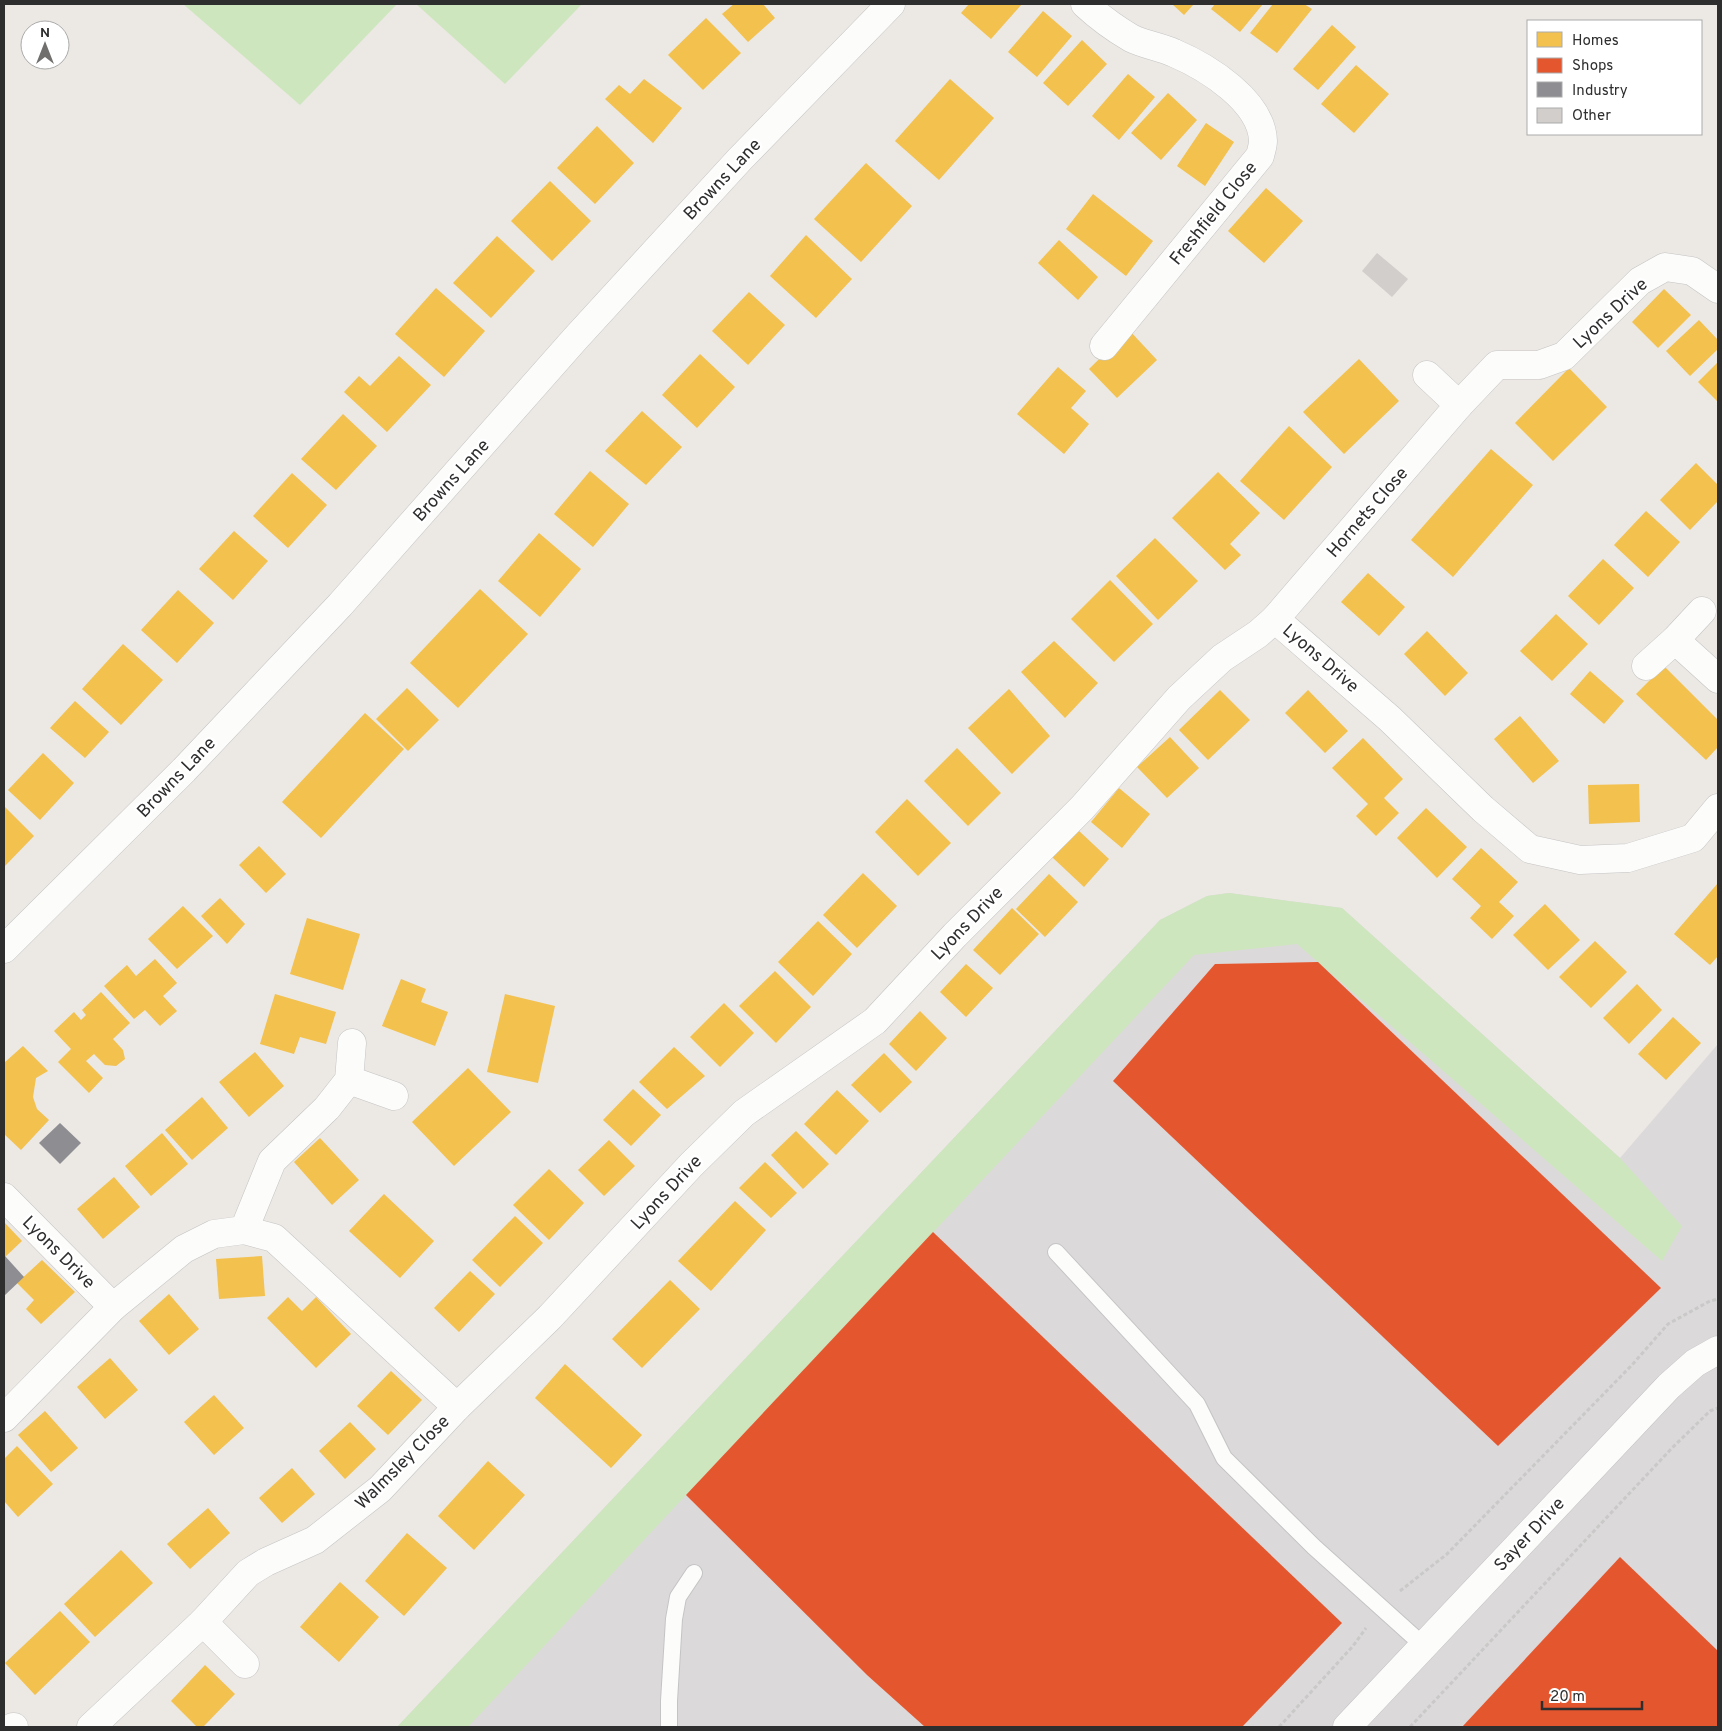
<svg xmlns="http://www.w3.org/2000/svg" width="1722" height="1731" font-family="Overpass,sans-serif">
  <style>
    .industrial { fill: #dcd9db }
    .green { fill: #cee6be }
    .homes { fill: #f2c14e }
    .shops { fill: #e4572e }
    .industry { fill: #8d8d92 }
    .building { fill: #d1cecb }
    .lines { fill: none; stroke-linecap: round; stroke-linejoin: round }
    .lane-casing { stroke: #c5c4c5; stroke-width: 18 }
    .street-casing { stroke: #c5c4c5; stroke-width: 29 }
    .secondary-casing { stroke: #c5c4c5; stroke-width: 29 }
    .path { stroke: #c9c9c8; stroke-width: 3; stroke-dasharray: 4 2.5; stroke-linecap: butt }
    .lane { stroke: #fcfcfb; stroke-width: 16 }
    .street { stroke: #fcfcfb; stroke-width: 28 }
    .secondary { stroke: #fcfcfb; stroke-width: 28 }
    .labels { text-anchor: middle; stroke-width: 5; stroke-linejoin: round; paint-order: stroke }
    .street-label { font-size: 18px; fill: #2e2e2e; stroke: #fff }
  </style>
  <rect width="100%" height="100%" fill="#ece8e4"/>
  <!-- industrial -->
  <polygon class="industrial" points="1229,893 1342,908 1620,1158 1718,1044 1718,1727 397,1727 1160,920 1207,896"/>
  <!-- green -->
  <g class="green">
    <polygon points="183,4 397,4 300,105"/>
    <polygon points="416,4 582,4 505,84"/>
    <polygon points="1229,893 1342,908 1620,1158 1682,1226 1662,1261 1297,944 1194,955 468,1727 397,1727 1160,920 1207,896"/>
  </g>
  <!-- homes -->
  <g class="homes">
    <polygon points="734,4 763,4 775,18 748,42 722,14"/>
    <polygon points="969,4 1022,4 991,39 961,13"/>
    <polygon points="1172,4 1194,4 1184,15"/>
    <polygon points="1215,4 1263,4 1240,32 1211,9"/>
    <polygon points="1273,4 1304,4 1312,9 1277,53 1250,33"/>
    <polygon points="1043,11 1072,36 1037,77 1008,52"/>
    <polygon points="706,18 741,53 703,90 668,55"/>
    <polygon points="1332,25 1356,47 1318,90 1293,69"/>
    <polygon points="1082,40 1107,64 1068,106 1043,83"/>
    <polygon points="1356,65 1389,94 1354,133 1321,104"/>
    <polygon points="1128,74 1155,97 1119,140 1092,116"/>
    <polygon points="644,79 682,108 653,143 605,99 619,85 630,94"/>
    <polygon points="950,79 994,118 939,180 895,141"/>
    <polygon points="1168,93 1197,120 1161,160 1131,133"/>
    <polygon points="1206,123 1234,142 1205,186 1177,166"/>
    <polygon points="597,126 634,163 595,204 557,168"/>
    <polygon points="866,163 912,206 861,262 814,219"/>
    <polygon points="550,181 591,221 552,261 511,221"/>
    <polygon points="1266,188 1303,221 1264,263 1228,231"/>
    <polygon points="1093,194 1153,241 1126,276 1066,229"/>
    <polygon points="806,235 852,279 816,318 770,276"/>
    <polygon points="497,236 535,271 491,318 453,283"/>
    <polygon points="1059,240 1098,277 1078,300 1038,263"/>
    <polygon points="436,288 485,331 444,377 395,334"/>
    <polygon points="1664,289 1691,315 1658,348 1632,322"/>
    <polygon points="749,292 785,325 748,365 712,331"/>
    <polygon points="1699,320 1718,340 1718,349 1690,376 1666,351"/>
    <polygon points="1129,330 1157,360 1117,398 1089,369"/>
    <polygon points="700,354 735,387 697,428 662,395"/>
    <polygon points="399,356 431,385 387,432 344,392 359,376 370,386"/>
    <polygon points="1359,359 1399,401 1344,454 1303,412"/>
    <polygon points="1718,362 1718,402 1698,382"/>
    <polygon points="1058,367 1086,391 1071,408 1089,424 1064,454 1017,414"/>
    <polygon points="1569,368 1607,407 1553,461 1515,423"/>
    <polygon points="642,411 682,447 646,485 605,451"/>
    <polygon points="343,414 377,446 336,490 301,459"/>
    <polygon points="1289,426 1332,467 1284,520 1240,481"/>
    <polygon points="1491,449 1533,485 1453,577 1411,540"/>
    <polygon points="1696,463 1718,485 1718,501 1690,530 1660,500"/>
    <polygon points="590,471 629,504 593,547 554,514"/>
    <polygon points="1218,472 1260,513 1230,544 1241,555 1225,570 1172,518"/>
    <polygon points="292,473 327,505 288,548 253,516"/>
    <polygon points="1646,511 1680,542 1648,577 1614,545"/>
    <polygon points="234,531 268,561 233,600 199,569"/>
    <polygon points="539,533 581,569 540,617 498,581"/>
    <polygon points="1155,538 1198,581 1158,620 1116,576"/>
    <polygon points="1603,559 1634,588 1599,625 1568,596"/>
    <polygon points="1368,573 1405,607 1379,636 1341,602"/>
    <polygon points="1110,580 1153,624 1114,662 1071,619"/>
    <polygon points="480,589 528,634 458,708 410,663"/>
    <polygon points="178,590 214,623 177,663 141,630"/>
    <polygon points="1556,614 1588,644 1552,681 1520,651"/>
    <polygon points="1427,631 1468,673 1445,696 1404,654"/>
    <polygon points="1054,641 1098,683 1065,718 1021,672"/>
    <polygon points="123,644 163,680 121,725 82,689"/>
    <polygon points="1664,666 1718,720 1718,747 1706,760 1636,694"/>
    <polygon points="1590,671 1624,701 1604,724 1570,694"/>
    <polygon points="407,688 439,720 408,751 376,719"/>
    <polygon points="1009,689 1050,736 1012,774 968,728"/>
    <polygon points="1220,690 1250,720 1208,760 1179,730"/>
    <polygon points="1308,690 1348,731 1325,753 1285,713"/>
    <polygon points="75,701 109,732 85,758 50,728"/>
    <polygon points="365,713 404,749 321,838 282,802"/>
    <polygon points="1520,716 1559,761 1533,783 1494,739"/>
    <polygon points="1170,737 1199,768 1167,798 1137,767"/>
    <polygon points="1363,738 1403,779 1384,798 1399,813 1376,836 1356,816 1368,804 1332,768"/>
    <polygon points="957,748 1001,793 968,826 924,781"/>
    <polygon points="43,753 74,783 40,820 8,790"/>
    <polygon points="1639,784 1640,822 1589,824 1588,785"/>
    <polygon points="1119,788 1150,814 1122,848 1091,822"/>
    <polygon points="907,799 951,843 918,876 875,832"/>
    <polygon points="4,806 34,836 4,867"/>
    <polygon points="1426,808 1467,847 1437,878 1397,838"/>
    <polygon points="1077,829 1109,859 1084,887 1052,857"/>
    <polygon points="259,846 286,874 266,893 239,865"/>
    <polygon points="1481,848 1518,882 1499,902 1514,916 1492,939 1470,918 1481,906 1452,879"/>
    <polygon points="863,873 897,906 857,948 823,915"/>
    <polygon points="1049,874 1078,902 1045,937 1016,909"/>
    <polygon points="1718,883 1718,956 1710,965 1674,934"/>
    <polygon points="220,898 245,924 227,944 201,916"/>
    <polygon points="1545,904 1580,940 1548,970 1513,935"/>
    <polygon points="183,906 213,936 177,969 148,939"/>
    <polygon points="1012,908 1039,934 1000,975 973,950"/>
    <polygon points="307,918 360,934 343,990 290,974"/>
    <polygon points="818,921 852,954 813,996 778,962"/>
    <polygon points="1595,941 1627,972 1591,1008 1559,977"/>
    <polygon points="155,959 177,983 163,996 177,1011 160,1026 145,1010 134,1019 104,986 127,965 136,976"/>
    <polygon points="966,964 993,988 966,1017 940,992"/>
    <polygon points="775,971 811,1007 776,1043 739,1006"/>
    <polygon points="401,979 426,989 421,1002 448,1012 435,1046 382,1026"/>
    <polygon points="1637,984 1662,1010 1629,1044 1603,1018"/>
    <polygon points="101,992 130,1023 113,1039 123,1050 125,1059 116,1066 105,1065 94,1054 86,1061 103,1078 89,1093 58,1062 71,1049 54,1031 74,1012 81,1020 86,1015 82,1010"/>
    <polygon points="275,994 336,1012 326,1044 300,1037 294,1054 260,1044"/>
    <polygon points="505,994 555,1006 538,1083 487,1072"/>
    <polygon points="724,1003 754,1033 720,1067 690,1037"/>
    <polygon points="920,1011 947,1038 916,1071 889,1044"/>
    <polygon points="1673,1017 1701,1043 1666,1080 1638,1054"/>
    <polygon points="23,1046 48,1071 36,1078 33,1097 37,1109 49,1120 21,1150 4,1134 4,1063"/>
    <polygon points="674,1047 705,1076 667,1109 639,1082"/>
    <polygon points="255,1052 284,1086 249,1117 219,1082"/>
    <polygon points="884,1053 912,1082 880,1113 851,1085"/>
    <polygon points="468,1068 511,1112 454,1166 412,1122"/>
    <polygon points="633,1089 661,1115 631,1146 603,1120"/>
    <polygon points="837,1090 869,1121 836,1155 804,1124"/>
    <polygon points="202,1097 228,1128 192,1160 165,1130"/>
    <polygon points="796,1131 829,1164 803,1189 771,1155"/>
    <polygon points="162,1133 188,1164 151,1196 125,1166"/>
    <polygon points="320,1138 359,1180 332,1205 294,1162"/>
    <polygon points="609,1140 635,1166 604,1196 578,1170"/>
    <polygon points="765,1162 797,1193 771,1218 739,1188"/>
    <polygon points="549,1169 584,1203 549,1240 513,1205"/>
    <polygon points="114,1177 140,1207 103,1239 77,1209"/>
    <polygon points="384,1194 434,1241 400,1278 349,1231"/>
    <polygon points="735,1201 766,1230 711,1291 678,1261"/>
    <polygon points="515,1216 543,1243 500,1287 472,1260"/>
    <polygon points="4,1222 22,1241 4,1258"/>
    <polygon points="262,1256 265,1296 219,1299 216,1259"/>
    <polygon points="42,1260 75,1292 41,1324 26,1309 34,1300 17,1283"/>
    <polygon points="470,1271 495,1294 459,1332 434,1308"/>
    <polygon points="670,1280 700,1309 642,1368 612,1339"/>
    <polygon points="169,1294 199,1329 169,1355 139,1321"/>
    <polygon points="288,1297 302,1311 316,1297 351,1334 316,1368 267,1318"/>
    <polygon points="110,1358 138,1390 105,1419 77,1387"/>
    <polygon points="565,1364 642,1435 611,1468 535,1398"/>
    <polygon points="391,1371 422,1400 388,1435 357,1406"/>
    <polygon points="214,1395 244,1428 214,1455 184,1422"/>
    <polygon points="45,1411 78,1448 51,1472 18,1435"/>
    <polygon points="350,1422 376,1449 345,1479 319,1451"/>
    <polygon points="17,1446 53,1484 18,1517 4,1501 4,1459"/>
    <polygon points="488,1461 525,1495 474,1550 438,1516"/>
    <polygon points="292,1468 315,1494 282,1523 259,1498"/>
    <polygon points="208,1508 230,1533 190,1569 167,1544"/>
    <polygon points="407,1533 447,1568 404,1616 365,1581"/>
    <polygon points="121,1550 153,1583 95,1637 64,1604"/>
    <polygon points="340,1582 379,1617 339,1662 300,1627"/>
    <polygon points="60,1611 90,1642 35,1695 5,1663"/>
    <polygon points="205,1665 235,1694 203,1727 197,1727 171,1701"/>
  </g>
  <!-- shops -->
  <g class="shops">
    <polygon points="1318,962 1661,1288 1498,1446 1113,1081 1215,964"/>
    <polygon points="933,1232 1342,1623 1242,1727 925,1727 867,1675 686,1495"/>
    <polygon points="1620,1557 1718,1651 1718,1727 1462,1727"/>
  </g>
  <!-- industry -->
  <g class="industry">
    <polygon points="60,1123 81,1143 60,1164 39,1143"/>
    <polygon points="5,1256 24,1277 4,1296 4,1258"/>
  </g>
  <!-- building -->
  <polygon class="building" points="1377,253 1408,279 1392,297 1362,271"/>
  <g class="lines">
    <defs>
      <g id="lane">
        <polyline points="1056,1252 1197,1404 1224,1458 1314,1547 1424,1646"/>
        <polyline points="669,1727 669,1701 674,1619 678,1597 694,1573"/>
      </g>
      <g id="street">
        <path d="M1085 4C1099 17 1114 28 1131 38 1145 45 1161 47 1174 53 1207 67 1262 101 1263 141 1263 146 1261 151 1260 156L1104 346"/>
        <polyline points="1459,405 1497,365 1539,365 1564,356 1640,281 1665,267 1692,271 1718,289"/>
        <polyline points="1275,619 1459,405 1427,375"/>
        <polyline points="1675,640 1702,611"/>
        <polyline points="1646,666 1675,640 1718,679"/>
        <polyline points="349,1080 394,1096"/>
        <polyline points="4,1197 113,1307 184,1249 214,1234 244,1230 274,1238 457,1407"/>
        <polyline points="244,1230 272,1161 327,1108 349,1080 352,1043"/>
        <polyline points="4,1418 113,1307"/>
        <polyline points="203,1622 245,1664"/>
        <polyline points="13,1727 14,1727"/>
        <polyline points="91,1727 203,1622 248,1573 266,1562 315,1540 380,1489 457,1407 550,1317 691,1165 744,1113 875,1021 955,935 1082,808 1179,698 1222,658 1258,634 1275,619 1390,719 1483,809 1530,849 1580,860 1628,858 1693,838 1718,808"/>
        <polyline points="1347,1727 1669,1386 1695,1363 1718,1350"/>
      </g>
      <polyline id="secondary" points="4,949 184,770 340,605 575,339 740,159 891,4"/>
    </defs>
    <!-- lane casing -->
    <use href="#lane" class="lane-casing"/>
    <!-- street casing -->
    <use href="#street" class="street-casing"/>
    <!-- secondary casing -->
    <use href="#secondary" class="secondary-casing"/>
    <!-- path -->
    <g class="path">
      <polyline points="1400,1591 1447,1554 1632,1365 1668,1324 1710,1301 1718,1299"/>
      <polyline points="1279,1727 1353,1646 1366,1628"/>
      <polyline points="1410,1727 1672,1448 1710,1411 1718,1408"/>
    </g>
    <!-- lane -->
    <use href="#lane" class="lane"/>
    <!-- street -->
    <use href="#street" class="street"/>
    <!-- secondary -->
    <use href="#secondary" class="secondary"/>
  </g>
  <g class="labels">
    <!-- street labels -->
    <g class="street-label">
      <text transform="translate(722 179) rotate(-47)" y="6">Browns Lane</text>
      <text transform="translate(1213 213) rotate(-51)" y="6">Freshfield Close</text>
      <text transform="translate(1610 313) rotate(-43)" y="6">Lyons Drive</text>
      <text transform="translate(451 480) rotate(-48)" y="6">Browns Lane</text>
      <text transform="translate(1367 512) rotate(-49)" y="6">Hornets Close</text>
      <text transform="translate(1321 658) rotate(41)" y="6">Lyons Drive</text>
      <text transform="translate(176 777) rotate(-46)" y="6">Browns Lane</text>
      <text transform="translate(967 923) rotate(-46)" y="6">Lyons Drive</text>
      <text transform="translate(666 1192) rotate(-47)" y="6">Lyons Drive</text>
      <text transform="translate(59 1252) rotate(45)" y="6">Lyons Drive</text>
      <text transform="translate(402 1462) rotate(-45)" y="6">Walmsley Close</text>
      <text transform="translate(1529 1534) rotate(-47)" y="6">Sayer Drive</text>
    </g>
  </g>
  <!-- border -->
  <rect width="1722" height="1731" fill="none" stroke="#2e2e2e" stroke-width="10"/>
  <!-- legend -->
  <rect x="1527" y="20" width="175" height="115" fill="#ffffff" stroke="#ababab"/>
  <rect x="1537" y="32" width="25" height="15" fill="#f2c14e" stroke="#ababab"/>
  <text x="1572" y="45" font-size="15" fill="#2e2e2e">Homes</text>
  <rect x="1537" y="58" width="25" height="15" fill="#e4572e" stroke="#ababab"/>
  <text x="1572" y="70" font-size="15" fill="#2e2e2e">Shops</text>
  <rect x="1537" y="82" width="25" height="15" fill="#8d8d92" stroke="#ababab"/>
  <text x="1572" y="95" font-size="15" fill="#2e2e2e">Industry</text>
  <rect x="1537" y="108" width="25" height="15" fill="#d1cecb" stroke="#ababab"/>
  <text x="1572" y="120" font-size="15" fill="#2e2e2e">Other</text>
  <!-- north arrow -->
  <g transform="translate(45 45)"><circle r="24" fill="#ffffff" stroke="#ababab"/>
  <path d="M0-4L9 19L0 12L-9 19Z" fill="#706f6e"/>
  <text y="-8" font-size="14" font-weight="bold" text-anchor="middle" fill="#2e2e2e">N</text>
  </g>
  <!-- scale -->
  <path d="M1542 1701v8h100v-8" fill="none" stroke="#2e2e2e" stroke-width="2.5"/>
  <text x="1550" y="1701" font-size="15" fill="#2e2e2e" stroke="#ffffff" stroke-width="4" paint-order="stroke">20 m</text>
</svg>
